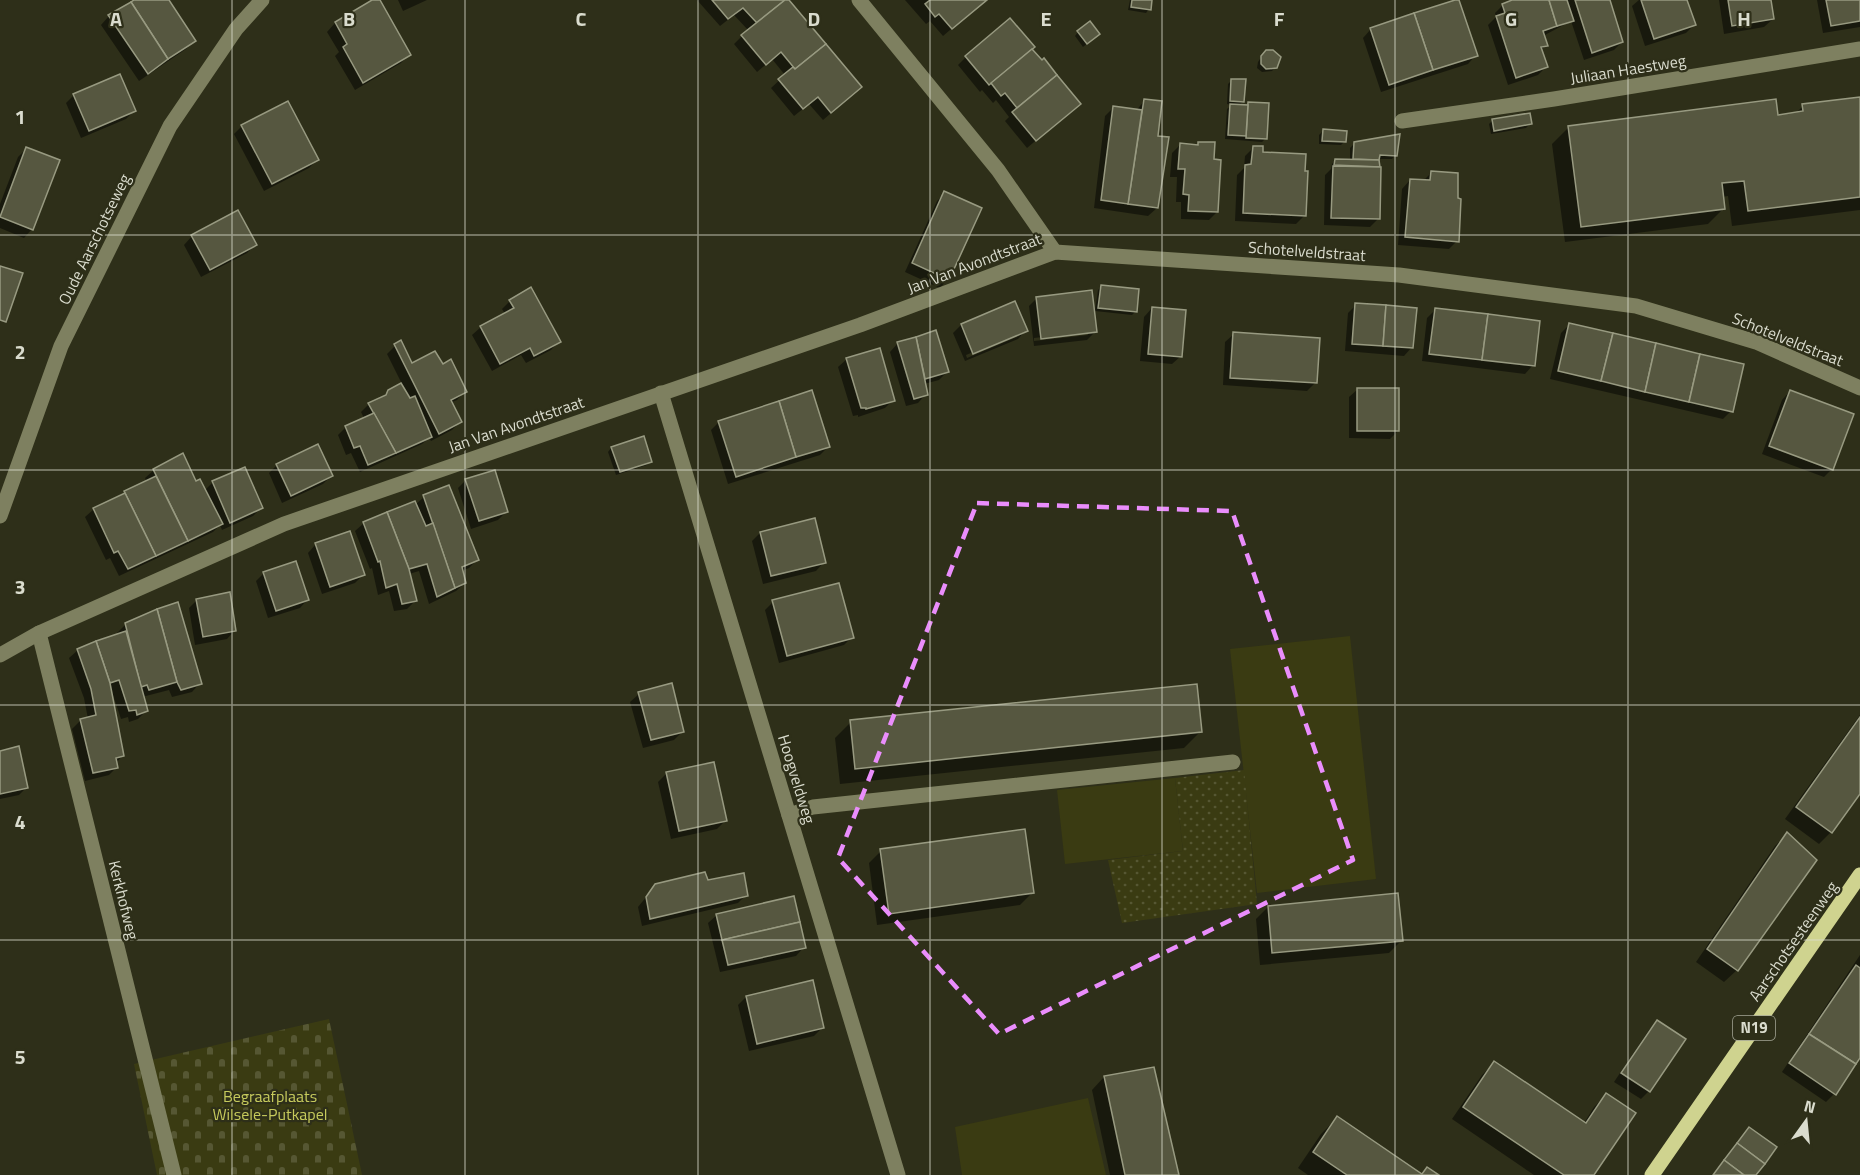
<svg xmlns="http://www.w3.org/2000/svg" width="1860" height="1175" font-family="'Titillium Web',sans-serif">
  <style>
    .grass { fill: #3a3b12 }
    .cemetery { fill: url(#cemetery-stones) }
    .park { fill: url(#park-dots) }
    .shadow { fill: #0007; fill-rule: evenodd }
    .building { fill: #565740; stroke: #989a81; stroke-width: 1.5 }
    .lines { fill: none; stroke-linecap: round; stroke-linejoin: round }
    .minor { stroke: #7e8060; stroke-width: 15 }
    .major { stroke: #cfd38f; stroke-width: 15 }
    .marked { fill: none; stroke: #ea8dfc; stroke-width: 4.5; stroke-dasharray: 12 8; stroke-linejoin: round }
    .grid { fill: none; stroke: #dadcce; stroke-width: 1.5; stroke-opacity: 0.55 }
    .labels { text-anchor: middle; stroke-width: 4.5; stroke-linejoin: round; paint-order: stroke }
    .shield { fill: #2e2f19; stroke: #a6a898; stroke-width: 1.5 }
    .shield-label { font-size: 15px; font-weight: bold; fill: #dadcce }
    .street-label { font-size: 16px; fill: #dadcce; stroke: #2e2f19 }
    .park-label { font-size: 16px; fill: #c6ca5c; stroke: #2e2f19 }
    .grid-label { font-size: 20px; text-anchor: middle; font-weight: bold; fill: #dadcce; stroke: #2e2f19; stroke-width: 4.5; stroke-linejoin: round; paint-order: stroke }
  </style>
  <defs>
    <pattern id="cemetery-stones" width="16" height="16" patternUnits="userSpaceOnUse" patternTransform="scale(1.5)"><rect width="16" height="16" fill="#3a3b12"/><path d="M2 7V4a2 2 0 0 1 4 0v3zM10 15v-3a2 2 0 0 1 4 0v3z" fill="#565733"/></pattern>
    <pattern id="park-dots" width="8" height="8" patternUnits="userSpaceOnUse" patternTransform="scale(1.5)"><rect width="8" height="8" fill="#3a3b12"/><path d="M2 2h.1M6 6h.1" fill="none" stroke="#565733" stroke-width="1.8" stroke-linecap="round"/></pattern>
  </defs>
  <rect width="100%" height="100%" fill="#2e2f19"/>
  <!-- grass -->
  <g class="grass">
    <polygon points="1350,636 1376,879 1257,893 1230,649"/>
    <polygon points="1175,778 1183,851 1065,864 1057,790"/>
    <polygon points="1088,1098 1106,1175 962,1175 955,1127"/>
  </g>
  <!-- cemetery -->
  <polygon class="cemetery" points="329,1019 362,1175 157,1175 134,1064"/>
  <!-- park -->
  <polygon class="park" points="1244,770 1257,904 1122,923 1108,860 1183,851 1175,778"/>
  <!-- shadow -->
  <g class="shadow">
    <polygon points="135,0 170,0 168,1 194,41 186,49 139,81 101,25 109,16"/>
    <polygon points="375,0 378,0 409,54 401,63 355,90 335,56 339,52 327,32 335,23"/>
    <polygon points="398,0 427,0 403,11"/>
    <polygon points="697,0 788,0 852,95 823,120 809,104 794,116 771,88 785,75 772,59 757,72 734,44 748,30 734,15 720,26"/>
    <polygon points="905,0 985,0 943,36 930,21 926,24"/>
    <polygon points="1130,0 1151,0 1149,9 1146,13 1128,10"/>
    <polygon points="1515,0 1609,0 1622,42 1614,50 1584,60 1571,21 1543,36 1546,45 1541,50 1546,67 1538,75 1508,85 1488,25 1496,17 1495,13 1503,5"/>
    <polygon points="1639,0 1686,0 1694,25 1686,33 1645,46 1632,6"/>
    <polygon points="1719,0 1769,0 1773,19 1764,27 1724,34"/>
    <polygon points="1817,0 1860,0 1860,27 1823,33"/>
    <polygon points="1371,29 1476,55 1468,64 1381,92 1363,38"/>
    <polygon points="1078,32 1094,38 1083,47 1075,36"/>
    <polygon points="1031,50 1079,104 1027,148 1005,121 1009,117 996,100 993,103 982,90 980,92 958,65 966,57"/>
    <polygon points="1262,56 1276,67 1272,71 1262,72 1257,68 1258,62"/>
    <polygon points="1232,80 1243,102 1238,106 1245,106 1249,103 1265,139 1262,142 1225,139 1227,109 1232,105 1227,104 1228,84"/>
    <polygon points="74,95 134,111 126,119 81,138 66,103"/>
    <polygon points="1860,98 1860,210 1732,226 1728,196 1722,197 1724,208 1708,224 1565,242 1552,144 1568,128 1777,116 1795,114 1803,106"/>
    <polygon points="1144,101 1156,137 1157,208 1148,216 1094,208 1105,116 1113,108 1136,111"/>
    <polygon points="1493,120 1530,124 1526,128 1491,134 1489,124"/>
    <polygon points="242,126 317,160 309,168 264,191 234,134"/>
    <polygon points="1323,131 1345,141 1341,145 1319,144 1319,135"/>
    <polygon points="1354,144 1395,155 1392,159 1378,159 1378,219 1370,227 1324,225 1325,175 1331,169 1332,164 1335,160 1350,160 1350,148"/>
    <polygon points="1180,145 1213,161 1217,212 1209,220 1181,219 1181,202 1176,202 1177,177 1170,177 1172,153"/>
    <polygon points="1254,147 1261,154 1304,216 1296,224 1235,221 1237,175 1244,168 1245,156"/>
    <polygon points="26,149 32,229 24,238 0,228 0,204 18,157"/>
    <polygon points="1432,172 1457,241 1449,249 1398,245 1402,189 1410,180 1423,181"/>
    <polygon points="945,193 948,279 940,288 905,272 937,201"/>
    <polygon points="192,236 255,245 247,253 201,277 184,245"/>
    <polygon points="1102,286 1135,312 1132,315 1095,311 1098,290"/>
    <path d="M1037 298 1095 332 1087 340 1034 346 1029 306ZM1088 332V335L1034 341V338Z"/>
    <polygon points="510,301 559,341 551,350 526,363 521,355 492,371 472,335 481,327 505,314 502,309"/>
    <path d="M1015 303 1026 330 1018 339 965 361 953 333 961 325ZM1019 333V336L967 358 966 355Z"/>
    <polygon points="1356,305 1412,347 1404,356 1345,351 1348,313"/>
    <polygon points="1152,308 1181,356 1172,364 1140,361 1144,317"/>
    <polygon points="1435,310 1533,365 1525,374 1422,361 1427,318"/>
    <polygon points="1569,325 1731,411 1723,419 1550,379 1561,333"/>
    <polygon points="935,332 947,372 939,380 924,384 926,394 918,403 906,406 890,352 898,343"/>
    <polygon points="1234,334 1315,383 1307,391 1223,385 1225,342"/>
    <polygon points="395,346 412,365 442,366 465,391 457,400 450,403 460,422 452,430 431,441 429,438 422,444 360,472 351,453 346,455 338,435 346,427 364,418 361,412 369,404 382,398 389,391 402,384 387,354"/>
    <polygon points="847,359 893,400 885,408 858,417 858,415 853,416 838,367"/>
    <polygon points="1358,389 1398,431 1390,439 1349,438 1349,397"/>
    <polygon points="1790,391 1832,469 1824,477 1762,454 1782,400"/>
    <polygon points="719,422 828,447 820,455 728,484 711,430"/>
    <polygon points="643,438 650,461 647,465 616,475 608,452 611,448"/>
    <polygon points="182,455 195,483 204,491 213,482 261,508 253,516 222,530 220,525 213,532 119,576 110,558 106,560 85,517 94,509 147,482 145,478 154,470"/>
    <polygon points="277,465 331,476 323,484 282,503 269,473"/>
    <polygon points="466,480 507,511 498,520 471,529 458,488"/>
    <polygon points="424,497 477,560 469,568 462,571 465,583 456,591 429,604 419,571 409,574 416,600 407,609 394,611 389,591 378,595 372,568 370,569 355,531 364,523 415,505"/>
    <polygon points="760,533 824,562 816,571 763,584 752,541"/>
    <polygon points="316,544 363,575 355,583 322,594 308,553"/>
    <polygon points="264,573 308,599 300,608 268,618 256,581"/>
    <polygon points="197,600 235,630 227,639 195,645 189,608"/>
    <polygon points="773,602 852,637 844,645 779,663 765,610"/>
    <polygon points="126,624 200,683 192,692 172,697 169,690 142,697 146,711 138,719 129,722 128,717 121,719 111,689 109,690 123,755 116,763 117,767 109,775 85,781 72,729 80,721 88,719 84,698 69,658 78,650 118,636 117,633"/>
    <polygon points="639,694 683,731 674,740 643,748 630,702"/>
    <polygon points="1860,715 1860,791 1831,832 1819,844 1785,819"/>
    <polygon points="851,722 1200,732 1184,748 840,784 835,738"/>
    <polygon points="0,752 27,787 19,795 0,799"/>
    <polygon points="667,773 725,821 717,829 671,839 658,782"/>
    <polygon points="1787,834 1815,860 1737,970 1724,982 1696,962 1775,846"/>
    <polygon points="881,851 1033,892 1020,905 877,925 869,863"/>
    <polygon points="707,882 746,895 738,903 642,926 638,907 656,885"/>
    <polygon points="1268,907 1401,941 1389,953 1260,965 1256,919"/>
    <polygon points="717,915 804,947 796,956 720,972 708,923"/>
    <polygon points="1860,955 1860,1055 1834,1094 1826,1102 1782,1072"/>
    <polygon points="746,997 822,1028 814,1036 749,1051 738,1005"/>
    <polygon points="1657,1022 1683,1039 1649,1091 1641,1099 1614,1082 1649,1030"/>
    <polygon points="1494,1063 1584,1123 1594,1107 1606,1095 1592,1175 1534,1175 1452,1119 1482,1075"/>
    <polygon points="1104,1077 1178,1175 1110,1175 1092,1090"/>
    <polygon points="1337,1118 1421,1175 1308,1175 1298,1168 1321,1134"/>
  </g>
  <!-- building -->
  <g class="building">
    <polygon points="134,0 169,0 196,41 168,59 131,2"/>
    <polygon points="372,0 380,0 411,55 363,83 343,47 347,44 335,22"/>
    <polygon points="712,0 785,0 757,23 743,8 728,19"/>
    <polygon points="785,0 789,0 826,44 795,69 781,52 766,65 741,35"/>
    <polygon points="930,0 987,0 952,29 939,14 935,17 925,4"/>
    <polygon points="1132,0 1152,0 1151,10 1131,7"/>
    <polygon points="1455,0 1459,0 1478,56 1433,70 1414,13"/>
    <polygon points="1512,0 1549,0 1557,26 1543,31 1548,46 1541,47 1548,67 1516,78 1496,16 1505,13 1502,4"/>
    <polygon points="1549,0 1567,0 1574,21 1557,26"/>
    <polygon points="1575,0 1610,0 1623,42 1592,53"/>
    <polygon points="1641,0 1687,0 1696,25 1654,39"/>
    <polygon points="1728,0 1771,0 1774,19 1732,26"/>
    <polygon points="1826,0 1860,0 1860,21 1831,26"/>
    <polygon points="131,2 168,59 148,74 108,15"/>
    <polygon points="1414,13 1433,70 1389,85 1370,28"/>
    <polygon points="1010,18 1035,47 989,85 965,56"/>
    <polygon points="1090,21 1100,34 1087,44 1077,31"/>
    <polygon points="826,44 862,87 831,113 818,97 803,109 778,79 793,67 795,69"/>
    <polygon points="1032,49 1042,60 1044,58 1057,75 1017,108 1005,93 1001,96 991,83"/>
    <polygon points="1266,50 1273,50 1281,57 1277,68 1266,69 1261,64 1261,56"/>
    <polygon points="120,74 136,111 89,131 73,94"/>
    <polygon points="1057,75 1081,104 1036,141 1012,112"/>
    <polygon points="1231,79 1246,79 1244,102 1230,101"/>
    <polygon points="1860,97 1860,197 1748,211 1744,181 1722,183 1725,209 1581,227 1568,126 1776,99 1778,115 1803,111 1802,104"/>
    <polygon points="1144,99 1162,101 1158,136 1169,137 1158,208 1128,204"/>
    <polygon points="288,101 319,160 272,184 241,125"/>
    <polygon points="1248,102 1269,103 1267,139 1246,138"/>
    <polygon points="1230,104 1248,105 1246,136 1228,135"/>
    <polygon points="1113,106 1142,110 1128,204 1101,200"/>
    <polygon points="1530,113 1532,124 1494,131 1492,119"/>
    <polygon points="1323,129 1347,131 1346,142 1322,141"/>
    <polygon points="1400,134 1397,156 1380,155 1379,160 1353,159 1354,142"/>
    <polygon points="1198,142 1215,142 1214,159 1221,160 1218,212 1188,211 1189,195 1183,194 1185,169 1178,169 1180,143 1198,145"/>
    <polygon points="1253,146 1263,146 1263,152 1306,154 1305,171 1308,171 1306,216 1243,213 1245,165 1251,164"/>
    <polygon points="26,147 60,160 33,230 0,217"/>
    <polygon points="1335,159 1379,160 1380,167 1334,165"/>
    <polygon points="1333,166 1381,167 1380,219 1331,218"/>
    <polygon points="1431,171 1458,173 1458,198 1461,199 1459,242 1405,237 1410,179 1430,180"/>
    <polygon points="944,191 982,208 949,280 912,263"/>
    <polygon points="238,210 257,245 210,270 191,235"/>
    <polygon points="0,266 23,273 6,322 0,320"/>
    <polygon points="1101,285 1139,289 1137,312 1098,308"/>
    <polygon points="531,287 561,342 534,356 530,348 500,364 480,326 514,308 509,300"/>
    <polygon points="1092,290 1097,332 1041,339 1036,297"/>
    <polygon points="1015,301 1028,331 973,354 961,324"/>
    <polygon points="1355,303 1386,305 1383,346 1352,344"/>
    <polygon points="1386,305 1417,308 1413,348 1383,346"/>
    <polygon points="1152,307 1186,310 1182,357 1148,354"/>
    <polygon points="1435,308 1488,314 1482,360 1429,354"/>
    <polygon points="1488,314 1540,321 1535,366 1482,360"/>
    <polygon points="1569,323 1613,333 1601,381 1558,371"/>
    <polygon points="936,330 949,372 925,379 916,337"/>
    <polygon points="1233,332 1320,338 1317,383 1230,378"/>
    <polygon points="1613,333 1656,343 1645,392 1601,381"/>
    <polygon points="916,337 928,395 914,399 897,342"/>
    <polygon points="401,340 412,363 435,351 443,364 451,359 467,392 451,400 462,422 439,434 394,344"/>
    <polygon points="1656,343 1700,354 1689,402 1645,392"/>
    <polygon points="880,348 895,401 866,409 866,408 861,408 846,358"/>
    <polygon points="1700,354 1744,364 1733,412 1689,402"/>
    <polygon points="401,383 410,398 415,396 432,437 396,453 368,403 386,395 388,390"/>
    <rect x="1357" y="388" width="42" height="43"/>
    <polygon points="812,390 830,447 796,457 779,401"/>
    <polygon points="1790,390 1854,414 1833,470 1769,446"/>
    <polygon points="779,401 796,457 736,477 718,421"/>
    <polygon points="374,413 396,453 368,465 360,446 354,448 345,426"/>
    <polygon points="644,436 652,462 620,472 611,447"/>
    <polygon points="318,444 333,476 291,496 276,464"/>
    <polygon points="183,453 196,481 200,479 223,524 188,541 153,469"/>
    <polygon points="245,467 263,508 230,523 212,481"/>
    <polygon points="495,470 508,512 479,521 465,479"/>
    <polygon points="156,476 188,541 156,556 124,491"/>
    <polygon points="449,485 479,560 462,567 466,583 455,588 423,495"/>
    <polygon points="125,493 156,556 128,569 118,551 114,553 93,508"/>
    <polygon points="415,501 426,526 433,523 455,588 437,597 427,564 409,569 387,512"/>
    <polygon points="387,512 409,569 417,601 402,604 397,584 386,588 380,561 378,562 363,522"/>
    <polygon points="815,518 826,563 771,576 760,532"/>
    <polygon points="350,531 365,575 330,587 315,543"/>
    <polygon points="296,561 309,600 276,611 263,572"/>
    <polygon points="839,583 854,638 787,656 772,600"/>
    <polygon points="230,592 236,631 203,637 196,599"/>
    <polygon points="178,602 202,684 181,690 177,682 157,609"/>
    <polygon points="157,609 177,682 149,690 147,685 141,687 125,623"/>
    <polygon points="126,631 148,711 137,715 136,710 129,711 119,680 110,683 96,641"/>
    <polygon points="96,641 110,683 124,756 116,758 118,768 93,773 80,719 96,715 91,689 77,649"/>
    <polygon points="672,683 684,732 651,740 638,692"/>
    <polygon points="1197,684 1202,732 855,769 850,720"/>
    <polygon points="1860,717 1860,794 1832,833 1796,807"/>
    <polygon points="19,746 28,788 0,794 0,751"/>
    <polygon points="714,762 727,821 679,831 666,772"/>
    <polygon points="1025,829 1034,893 889,914 880,849"/>
    <polygon points="1787,832 1817,860 1738,971 1707,949"/>
    <polygon points="705,872 708,880 744,873 748,896 650,919 646,897 655,884"/>
    <polygon points="1398,893 1403,941 1272,953 1268,906"/>
    <polygon points="794,896 800,922 722,940 716,914"/>
    <polygon points="800,922 806,948 728,965 722,940"/>
    <polygon points="1856,965 1860,968 1860,1058 1856,1064 1809,1034"/>
    <polygon points="813,980 824,1028 757,1044 746,996"/>
    <polygon points="1657,1020 1686,1039 1650,1092 1621,1073"/>
    <polygon points="1809,1034 1856,1064 1836,1095 1789,1063"/>
    <polygon points="1494,1061 1586,1123 1606,1093 1636,1113 1594,1175 1564,1175 1463,1107"/>
    <polygon points="1154,1067 1179,1175 1125,1175 1104,1076"/>
    <polygon points="1337,1116 1422,1174 1427,1167 1439,1175 1347,1175 1313,1152"/>
    <polygon points="1749,1127 1777,1147 1765,1164 1737,1143"/>
    <polygon points="1737,1143 1765,1164 1756,1175 1744,1175 1724,1160"/>
    <polygon points="1724,1160 1744,1175 1713,1175"/>
  </g>
  <g class="lines">
    <!-- minor -->
    <g class="minor">
      <polyline points="859,0 998,170 1055,252"/>
      <polyline points="1402,121 1554,99 1860,49"/>
      <polyline points="661,393 898,1175"/>
      <polyline points="0,516 61,346 170,126 236,29 262,0"/>
      <polyline points="39,633 174,1175"/>
      <polyline points="0,655 39,633 284,524 860,325 1055,252 1399,275 1636,306 1756,342 1860,388"/>
      <polyline points="789,815 813,807 1233,762"/>
    </g>
    <!-- major -->
    <polyline class="major" points="1652,1175 1860,875"/>
  </g>
  <!-- marked area -->
  <path class="marked" d="M977 503 1232 511 1353 860 999 1034 838 858Z"/>
  <!-- grid -->
  <path class="grid" d="M232 0V1175M465 0V1175M698 0V1175M930 0V1175M1162 0V1175M1395 0V1175M1628 0V1175M0 235H1860M0 470H1860M0 705H1860M0 940H1860"/>
  <g class="labels">
    <!-- shield labels -->
    <rect class="shield" x="1733" y="1016" width="42" height="24" rx="4.5"/>
    <g class="shield-label">
      <text x="1754" y="1033">N19</text>
    </g>
    <!-- street labels -->
    <g class="street-label">
      <text transform="translate(1628 69) rotate(-9)" y="6">Juliaan Haestweg</text>
      <text transform="translate(94 239) rotate(-64)" y="6">Oude Aarschotseweg</text>
      <text transform="translate(1307 251) rotate(4)" y="6">Schotelveldstraat</text>
      <text transform="translate(974 263) rotate(-21)" y="6">Jan Van Avondtstraat</text>
      <text transform="translate(1788 339) rotate(22)" y="6">Schotelveldstraat</text>
      <text transform="translate(516 424) rotate(-19)" y="6">Jan Van Avondtstraat</text>
      <text transform="translate(797 779) rotate(73)" y="6">Hoogveldweg</text>
      <text transform="translate(124 900) rotate(76)" y="6">Kerkhofweg</text>
      <text transform="translate(1793 941) rotate(-55)" y="6">Aarschotsesteenweg</text>
    </g>
    <!-- park labels -->
    <g class="park-label">
      <text x="270" y="1102">Begraafplaats<tspan x="270" dy="18">Wilsele-Putkapel</tspan></text>
    </g>
  </g>
  <g class="grid-label">
    <text x="116" y="26">A</text>
    <text x="349" y="26">B</text>
    <text x="581" y="26">C</text>
    <text x="814" y="26">D</text>
    <text x="1046" y="26">E</text>
    <text x="1279" y="26">F</text>
    <text x="1511" y="26">G</text>
    <text x="1744" y="26">H</text>
    <text x="20" y="124">1</text>
    <text x="20" y="359">2</text>
    <text x="20" y="594">3</text>
    <text x="20" y="829">4</text>
    <text x="20" y="1064">5</text>
  </g>
  <!-- north arrow -->
  <g transform="translate(1806 1121) rotate(15)" stroke="#2e2f19" stroke-width="4.5" paint-order="stroke">
  <path d="M0-4.5L10 22L0 15L-10 22Z" fill="#dadcce"/>
  <text y="-9" font-size="16" font-weight="bold" text-anchor="middle" fill="#dadcce">N</text>
  </g>
</svg>
